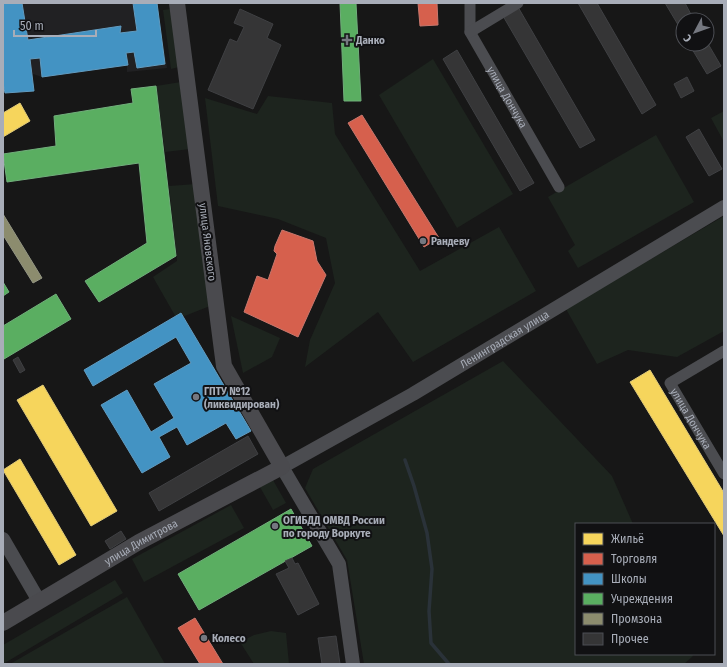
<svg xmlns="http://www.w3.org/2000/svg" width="727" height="667" font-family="'Fira Sans Condensed',sans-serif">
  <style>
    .built { fill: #212123 }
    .green { fill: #1d241e }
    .homes { fill: #f6d55c; stroke: #dfc978 }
    .shops { fill: #d6604d; stroke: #c8776d }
    .schools { fill: #4393c3; stroke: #619bc0 }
    .public { fill: #5aae61; stroke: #71ae7b }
    .industry { fill: #8c8c6e; stroke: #949684 }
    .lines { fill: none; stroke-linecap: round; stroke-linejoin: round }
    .stream { stroke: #2a3239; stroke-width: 3.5 }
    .building { fill: #353536; stroke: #3f4043 }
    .minor { stroke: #4b4c50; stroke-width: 11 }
    .tertiary { stroke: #4b4c50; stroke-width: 14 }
    .secondary { stroke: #4a4a4e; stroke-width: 16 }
    .poi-dot { fill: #757880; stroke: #111113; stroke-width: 1.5 }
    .labels { text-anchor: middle; stroke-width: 4; stroke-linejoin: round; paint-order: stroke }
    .poi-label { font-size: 11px; font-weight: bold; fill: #a8adb8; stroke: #111113; text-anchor: start }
    .street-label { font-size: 11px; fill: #a8adb8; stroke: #111113 }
  </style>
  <rect width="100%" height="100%" fill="#171717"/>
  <!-- built -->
  <polygon class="built" points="3,3 157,3 167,68 127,72 127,65 42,77 33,74 31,90 5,93 3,82"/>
  <!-- green -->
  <g class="green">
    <polygon points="171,9 179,67 171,69 163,10"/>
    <polygon points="433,59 513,194 457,228 379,95"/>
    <polygon points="181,82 190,149 165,152 156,86"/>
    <polygon points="268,96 332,103 335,134 420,271 499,227 536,291 413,362 378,312 305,367 310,340 335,283 326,238 278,219 218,206 205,98 257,114"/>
    <polygon points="724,111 724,142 711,118"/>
    <polygon points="656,135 694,202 578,268 568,251 575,245 548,197"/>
    <polygon points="196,184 210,306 177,319 153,277 177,261 169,186"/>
    <polygon points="724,216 724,331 677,357 628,350 597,364 566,309"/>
    <polygon points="231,316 280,338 272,357 243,373"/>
    <polygon points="503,361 612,476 633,524 576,524 576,654 692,654 693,656 684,664 364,664 347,560 305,488 313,469"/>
    <polygon points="273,480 286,503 273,510 260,487"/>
    <polygon points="231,505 244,528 144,582 132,559"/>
    <polygon points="115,580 123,593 3,664 3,645"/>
    <polygon points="127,597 165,664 10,664"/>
    <polygon points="271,631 286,633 289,664 254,664 240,642 254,635"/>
  </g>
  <!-- homes -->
  <g class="homes">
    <polygon points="20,103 30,121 3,137 3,113"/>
    <polygon points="650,370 724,493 724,536 630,382"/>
    <polygon points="43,385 117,511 91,526 17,400"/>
    <polygon points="20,459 76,555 59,565 3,470"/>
  </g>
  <!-- shops -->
  <g class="shops">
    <polygon points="418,3 437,3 438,25 420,26"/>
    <polygon points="362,115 439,238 424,247 348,123"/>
    <polygon points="282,230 313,241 317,261 326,275 298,337 244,312 257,276 268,280 277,254 274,251 275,246"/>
    <polygon points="195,618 223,664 200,664 178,628"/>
  </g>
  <!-- schools -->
  <g class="schools">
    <polygon points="3,3 22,3 28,40 121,26 120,33 137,31 133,3 157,3 165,64 137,68 134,52 126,53 128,65 42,77 40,58 30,59 34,91 5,93 3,83"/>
    <polygon points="181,313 251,431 236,439 226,423 187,445 177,427 159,437 170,457 142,473 101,405 127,390 151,432 174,418 154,384 191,363 176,337 93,386 84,370"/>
  </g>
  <!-- public -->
  <g class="public">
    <polygon points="340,3 356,3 361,101 344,101"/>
    <polygon points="156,86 176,256 99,302 85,281 147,243 139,163 7,182 3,154 56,146 54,116 133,103 131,89"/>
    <polygon points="3,282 9,292 3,296"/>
    <polygon points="56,294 71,319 4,359 3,326"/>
    <polygon points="291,509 312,546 199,610 178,574"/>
  </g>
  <!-- industry -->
  <polygon class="industry" points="3,214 42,278 33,283 3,235"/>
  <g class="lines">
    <!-- stream -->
    <polyline class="stream" points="405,460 414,486 427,533 432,569 429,611 431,643 449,664"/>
  </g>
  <!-- building -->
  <g class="building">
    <polygon points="578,3 597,3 656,105 642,114"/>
    <polygon points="665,3 685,3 694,20 683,20 683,33"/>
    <polygon points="518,7 595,140 580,148 503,16"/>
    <polygon points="240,9 273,24 267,38 281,45 253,109 208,90 230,39 237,42 244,27 234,23"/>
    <polygon points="707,42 721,66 707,74 689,44 707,44"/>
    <polygon points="457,50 534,183 520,191 443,59"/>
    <polygon points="687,77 694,91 681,98 674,84"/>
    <polygon points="699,129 722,169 709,176 686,137"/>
    <polygon points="18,357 25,370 20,373 13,360"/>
    <polygon points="248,436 258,454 159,511 149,493"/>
    <polygon points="121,531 126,539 110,549 105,541"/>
    <polygon points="292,558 295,564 298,563 319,604 298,615 276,574 289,568 285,561"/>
    <polygon points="336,636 340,664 322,664 318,638"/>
  </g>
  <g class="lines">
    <!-- minor -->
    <g class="minor">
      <path id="s1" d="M470 3V32L559 187"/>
      <polyline points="470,32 518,3"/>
      <path id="s2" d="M724 351 670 383 724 474"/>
    </g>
    <!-- tertiary -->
    <g class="tertiary">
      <polyline points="3,539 39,601"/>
      <path id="s3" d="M353 664 339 564 282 467 413 394 724 207"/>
    </g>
    <!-- secondary -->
    <path class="secondary" id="s4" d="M3 623 139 542 282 467 224 366 177 3"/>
  </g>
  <!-- markers -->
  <g class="poi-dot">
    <path d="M345 34h4v4h4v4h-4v4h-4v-4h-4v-4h4z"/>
    <circle cx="423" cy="241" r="4"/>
    <circle cx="196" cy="397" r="4"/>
    <circle cx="275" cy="526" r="4"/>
    <circle cx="204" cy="638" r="4"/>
  </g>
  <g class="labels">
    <!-- poi labels -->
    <g class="poi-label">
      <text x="356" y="44">Данко</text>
      <text x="431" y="245">Рандеву</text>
      <text x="204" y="395">ГПТУ №12<tspan x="204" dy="13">(ликвидирован)</tspan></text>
      <text x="283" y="524">ОГИБДД ОМВД России<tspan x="283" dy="13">по городу Воркуте</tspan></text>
      <text x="212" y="642">Колесо</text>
    </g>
    <!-- street labels -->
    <g class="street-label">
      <text dy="4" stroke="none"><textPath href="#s1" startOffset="104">улица Дончука</textPath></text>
      <text transform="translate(208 242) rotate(83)" y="4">улица Яновского</text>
      <text dy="4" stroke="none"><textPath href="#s3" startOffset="470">Ленинградская улица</textPath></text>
      <text dy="4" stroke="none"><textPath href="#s2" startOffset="104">улица Дончука</textPath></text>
      <text dy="4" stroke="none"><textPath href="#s4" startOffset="160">улица Димитрова</textPath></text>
    </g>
  </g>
  <!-- border -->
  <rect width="727" height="667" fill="none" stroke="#a8adb8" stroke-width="8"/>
  <!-- legend -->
  <rect x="575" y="523" width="140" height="132" fill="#111113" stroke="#4d4f55"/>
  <rect x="583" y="533" width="20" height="12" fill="#f6d55c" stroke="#4d4f55"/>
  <text x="611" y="543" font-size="12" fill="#a8adb8">Жильё</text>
  <rect x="583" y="553" width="20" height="12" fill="#d6604d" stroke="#4d4f55"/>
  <text x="611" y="563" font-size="12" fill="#a8adb8">Торговля</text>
  <rect x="583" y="573" width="20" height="12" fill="#4393c3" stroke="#4d4f55"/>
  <text x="611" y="583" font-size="12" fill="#a8adb8">Школы</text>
  <rect x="583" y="593" width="20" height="12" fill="#5aae61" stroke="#4d4f55"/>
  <text x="611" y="603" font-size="12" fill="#a8adb8">Учреждения</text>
  <rect x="583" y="613" width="20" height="12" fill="#8c8c6e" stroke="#4d4f55"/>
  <text x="611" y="623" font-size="12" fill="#a8adb8">Промзона</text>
  <rect x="583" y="633" width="20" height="12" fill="#353536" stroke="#4d4f55"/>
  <text x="611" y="643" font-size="12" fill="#a8adb8">Прочее</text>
  <!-- north arrow -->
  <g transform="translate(695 32) rotate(229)"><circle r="19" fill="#111113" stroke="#4d4f55"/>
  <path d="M0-3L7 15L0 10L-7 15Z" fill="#757880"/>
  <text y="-6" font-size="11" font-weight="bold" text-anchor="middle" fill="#a8adb8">С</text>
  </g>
  <!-- scale -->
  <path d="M14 30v6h82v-6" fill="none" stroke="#a8adb8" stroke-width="2"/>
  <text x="20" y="30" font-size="12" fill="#a8adb8" stroke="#111113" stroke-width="3" paint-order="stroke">50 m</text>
</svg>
